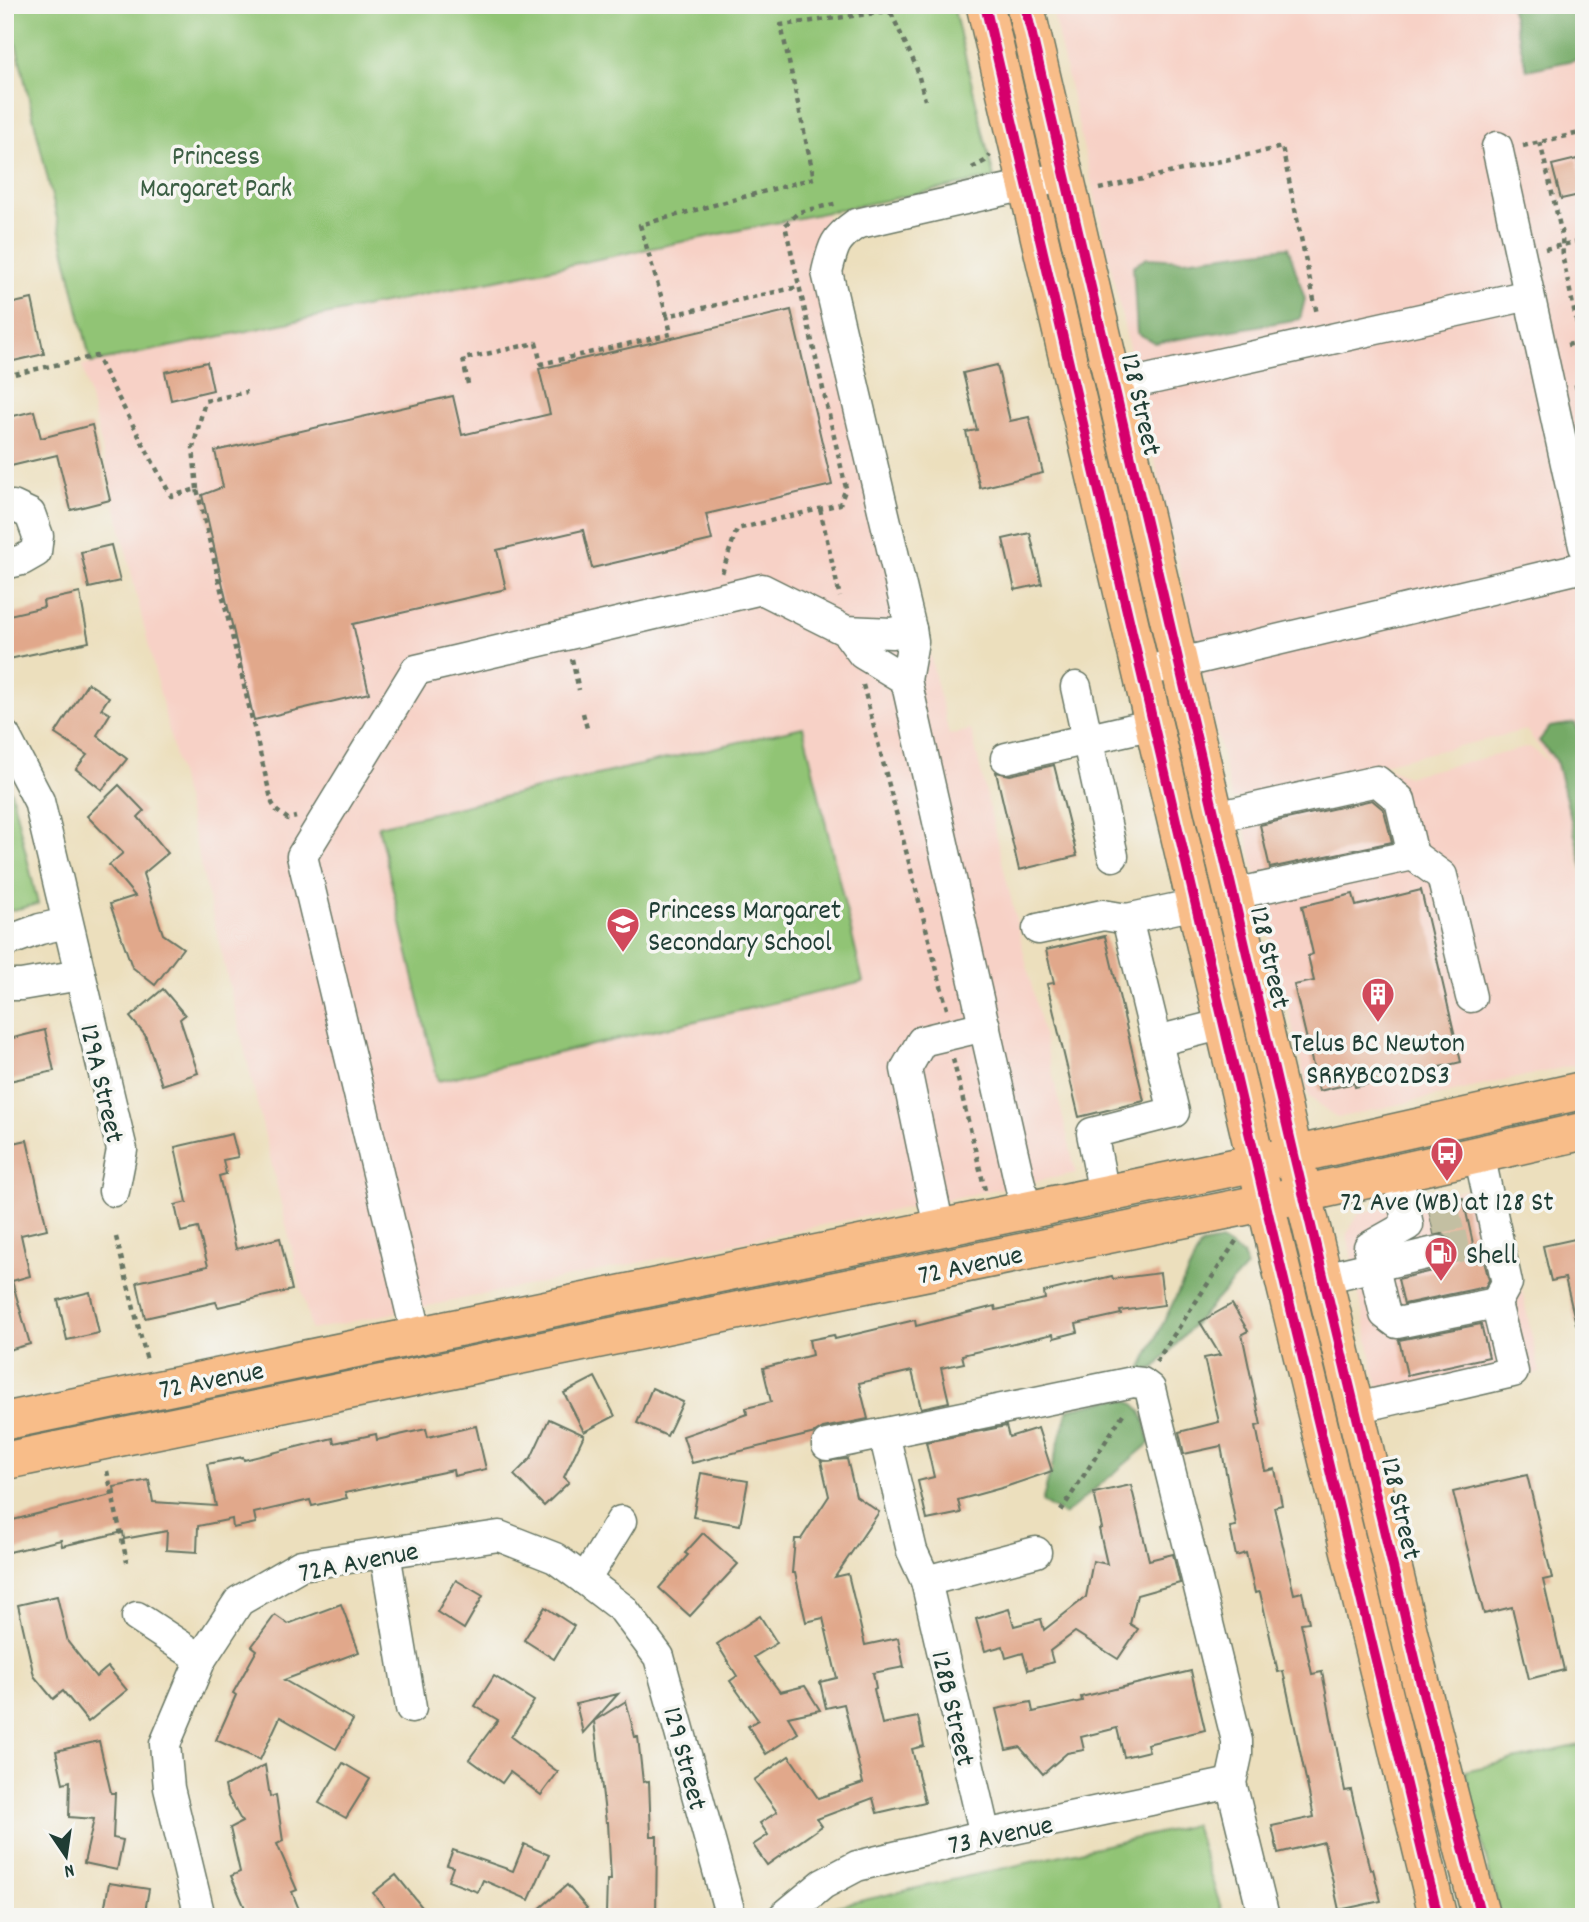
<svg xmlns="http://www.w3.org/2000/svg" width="1589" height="1922" font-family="Dekko,sans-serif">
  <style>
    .built { fill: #f7d1c6 }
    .green { fill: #91c475; stroke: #588054; stroke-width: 2 }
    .forest { fill: #74aa66; stroke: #4a744d; stroke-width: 2 }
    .building { fill: #e1a88b }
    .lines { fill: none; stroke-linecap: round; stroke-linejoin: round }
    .minor-tunnel { stroke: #c3bfa2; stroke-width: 30; stroke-dasharray: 30 15; stroke-linecap: butt }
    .minor-casing { stroke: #677664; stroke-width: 33 }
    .major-casing { stroke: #677664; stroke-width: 40 }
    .path { stroke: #677664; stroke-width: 4.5; stroke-dasharray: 5 5; stroke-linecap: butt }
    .minor { stroke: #fff; stroke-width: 30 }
    .major { stroke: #f8bd89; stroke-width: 37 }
    .cycleway-casing { stroke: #f6f6f2; stroke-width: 15 }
    .cycleway { stroke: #d6006c; stroke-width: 10 }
    .labels { text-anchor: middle; stroke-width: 7; stroke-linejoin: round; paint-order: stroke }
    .park-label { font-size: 28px; fill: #3c5f44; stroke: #f6f6f2 }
    .street-label { font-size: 28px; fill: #1f3d34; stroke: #f6f6f2 }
    .poi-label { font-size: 28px; fill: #1f3d34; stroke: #f6f6f2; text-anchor: start }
  </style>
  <rect width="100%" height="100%" fill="#f6f6f2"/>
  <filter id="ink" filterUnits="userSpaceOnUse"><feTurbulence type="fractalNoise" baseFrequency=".0143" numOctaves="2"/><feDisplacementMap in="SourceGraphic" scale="14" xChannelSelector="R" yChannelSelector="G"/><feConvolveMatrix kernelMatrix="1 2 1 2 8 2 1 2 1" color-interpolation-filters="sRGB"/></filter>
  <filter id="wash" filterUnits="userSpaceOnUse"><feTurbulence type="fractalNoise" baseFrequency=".00686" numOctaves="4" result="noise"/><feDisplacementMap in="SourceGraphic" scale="28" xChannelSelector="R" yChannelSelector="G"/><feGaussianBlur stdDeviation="1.57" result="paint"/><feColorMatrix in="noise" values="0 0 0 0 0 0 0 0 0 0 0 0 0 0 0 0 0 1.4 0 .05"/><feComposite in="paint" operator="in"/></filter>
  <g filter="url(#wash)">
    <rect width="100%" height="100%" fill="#ecdfbd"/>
    <!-- built -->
    <g class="built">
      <polygon points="1051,5 1584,5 1584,879 1571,836 1584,885 1584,1063 1337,1118 1309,1097 1238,800 1383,766 1407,776 1530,747 1552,764 1526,730 1232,800"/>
      <polygon points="826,212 949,735 971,730 1076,1173 311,1330 82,365"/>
      <polygon points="1498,1182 1540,1373 1382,1410 1347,1234 1359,1213"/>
    </g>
    <!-- green -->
    <g class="green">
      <polygon points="7,5 953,5 994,178 91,363"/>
      <polygon points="803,727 863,982 438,1081 378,826"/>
      <polygon points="5,785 11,791 38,904 5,912"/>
      <polygon points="1584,1744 1584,1917 1500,1917 1465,1771"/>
      <polygon points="1194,1825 1224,1917 811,1917 829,1908"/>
    </g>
    <!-- forest -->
    <g class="forest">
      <polygon points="1510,5 1584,5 1584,58 1527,70"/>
      <polygon points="1288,247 1305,299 1300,319 1155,343 1137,333 1133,266 1147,258 1184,260"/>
      <polygon points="1575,723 1584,745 1584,871 1556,760 1539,741 1550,727"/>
      <polygon points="1221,1241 1243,1255 1246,1267 1155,1368 1140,1371 1201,1245"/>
      <path d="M1115 1399C1145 1400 1144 1419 1150 1443L1064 1515 1042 1502 1068 1409Z"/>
    </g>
    <g id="blocks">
      <!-- building -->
      <g class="building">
        <polygon points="1577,159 1584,194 1561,199 1552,165"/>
        <polygon points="32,299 44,354 5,363 5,305"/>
        <polygon points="791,310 832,485 706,514 712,540 592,568 583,530 497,550 506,589 353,624 369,693 254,720 202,495 223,487 215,451 453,396 462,435 550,414 539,369"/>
        <polygon points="207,362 213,390 171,400 165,372"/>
        <polygon points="997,365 1010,421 1029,417 1043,473 980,488 966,432 977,430 963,373"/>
        <polygon points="34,411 41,438 92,425 110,500 71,510 57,455 11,466 5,441 5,418"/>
        <polygon points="1030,533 1042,584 1015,590 1003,539"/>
        <polygon points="111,545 120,581 89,588 81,552"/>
        <polygon points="80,593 89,642 9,659 5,641 5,616 44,607 43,601"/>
        <polygon points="88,683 109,697 101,709 110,714 97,735 127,759 102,790 76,769 87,755 55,734"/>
        <polygon points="1054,765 1077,856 1019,870 996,772 1010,775"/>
        <polygon points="119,785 144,811 138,817 168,853 143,874 163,934 183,948 155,985 132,967 110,904 135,896 109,865 123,853 87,816"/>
        <polygon points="1372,800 1384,810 1392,842 1270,868 1260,825"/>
        <polygon points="1421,890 1461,1062 1355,1087 1354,1083 1319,1091 1294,985 1314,981 1308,956 1313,954 1302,906 1353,894 1356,906"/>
        <polygon points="1105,936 1144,1101 1079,1117 1047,984 1054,983 1046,950"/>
        <polygon points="163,989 185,1015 180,1019 198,1073 162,1085 145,1035 130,1017"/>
        <polygon points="45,1030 54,1071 5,1082 5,1040"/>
        <polygon points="232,1134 238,1157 223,1160 226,1174 219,1176 236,1249 280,1238 292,1290 218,1307 216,1302 145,1318 137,1282 208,1266 198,1228 181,1232 175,1205 187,1202 175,1147"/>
        <polygon points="27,1140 47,1229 21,1235 30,1276 12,1281 30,1344 5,1351 5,1145"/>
        <polygon points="1463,1198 1477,1262 1484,1261 1489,1280 1485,1287 1404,1304 1398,1279 1444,1268 1451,1263 1456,1255 1456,1246 1451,1239 1443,1234 1434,1234 1428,1205"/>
        <polygon points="1584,1237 1584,1323 1576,1324 1565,1278 1551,1281 1543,1246"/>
        <polygon points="1160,1273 1164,1305 1120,1311 1121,1314 1076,1324 1078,1332 1054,1338 1053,1334 962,1355 964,1363 941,1368 949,1402 921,1408 912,1371 859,1383 868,1419 823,1428 815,1433 692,1463 683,1436 747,1414 746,1408 771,1402 763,1368 812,1355 809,1340 834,1335 835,1339 915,1320 916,1326 995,1306 996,1310 1045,1299 1044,1292 1112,1276 1113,1279"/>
        <polygon points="90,1292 99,1333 67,1340 58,1300"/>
        <polygon points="1232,1304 1248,1331 1242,1334 1261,1425 1256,1426 1265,1471 1275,1469 1282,1505 1274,1507 1294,1594 1302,1592 1309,1622 1301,1623 1312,1674 1322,1672 1345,1791 1351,1790 1370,1870 1373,1869 1381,1901 1339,1910 1324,1842 1278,1853 1272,1826 1314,1817 1283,1671 1278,1672 1260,1592 1255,1593 1246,1553 1236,1556 1230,1527 1236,1526 1221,1446 1184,1454 1179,1432 1219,1422 1204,1358 1220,1355 1200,1322"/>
        <polygon points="1481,1324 1489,1357 1407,1375 1399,1340"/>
        <polygon points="595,1377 615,1416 584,1432 564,1393"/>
        <polygon points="652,1388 683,1402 667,1436 637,1423"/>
        <polygon points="549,1419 584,1435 564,1477 569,1482 544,1506 514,1475 531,1458"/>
        <polygon points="476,1426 486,1469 454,1476 453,1470 345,1493 347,1498 312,1506 310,1500 254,1513 256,1523 233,1528 232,1519 198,1526 197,1552 166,1550 167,1531 124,1539 123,1532 62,1546 61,1540 5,1553 5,1522 115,1494 114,1487 149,1480 153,1502 216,1506 207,1464 243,1457 244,1460 333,1438 334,1443 376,1434 377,1440 426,1429 428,1437"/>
        <polygon points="1006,1426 1009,1437 1038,1428 1052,1471 1005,1487 958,1500 961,1513 927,1520 918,1481 934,1477 926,1442"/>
        <polygon points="847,1459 856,1496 879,1512 835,1577 848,1574 865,1645 898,1638 904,1667 873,1673 876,1688 874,1689 882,1724 918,1717 924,1746 912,1749 925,1802 877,1813 873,1798 817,1819 822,1826 767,1865 753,1845 768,1835 760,1823 777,1812 754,1780 789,1756 818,1798 863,1783 844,1704 826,1708 820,1682 837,1678 823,1618 806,1622 795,1573 792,1573 795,1539 801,1539 829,1496 821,1461"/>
        <polygon points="701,1473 748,1481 740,1525 693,1517"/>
        <polygon points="1527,1475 1552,1578 1543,1580 1564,1670 1529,1679 1512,1607 1484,1614 1453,1492"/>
        <polygon points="1131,1485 1149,1560 1173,1554 1180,1583 1137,1595 1130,1624 1138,1629 1118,1659 1075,1632 1050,1651 1053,1662 1028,1670 1023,1653 1006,1658 1003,1646 985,1651 976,1619 1009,1609 1014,1626 1041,1619 1044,1630 1086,1597 1093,1561 1107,1564 1099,1529 1102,1528 1094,1493"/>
        <polygon points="703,1533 738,1564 690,1616 659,1588 688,1555 685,1553"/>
        <polygon points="456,1580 483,1596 464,1629 437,1612"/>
        <polygon points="57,1596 68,1642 96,1677 108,1667 127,1690 88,1722 63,1691 53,1699 34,1676 18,1605"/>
        <polygon points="341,1604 359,1652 284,1680 353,1720 336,1749 280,1717 260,1760 216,1740 236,1695 233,1693 257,1650 252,1646 275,1615 288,1624"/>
        <polygon points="545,1607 574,1626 554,1659 524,1640"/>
        <polygon points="760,1616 777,1643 754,1657 780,1692 805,1686 820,1710 788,1717 798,1733 766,1754 748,1726 758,1720 730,1681 737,1676 717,1644"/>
        <polygon points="1191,1671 1205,1730 1147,1744 1149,1751 1124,1757 1117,1728 1081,1737 1084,1750 1067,1753 1043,1774 1020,1747 1006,1750 996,1709 1031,1702 1033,1712 1082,1701 1081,1697"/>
        <polygon points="494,1676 534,1701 511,1737 558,1772 541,1795 510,1772 502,1783 469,1759 498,1720 475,1706"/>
        <polygon points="618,1694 583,1733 576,1704"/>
        <polygon points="626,1701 635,1737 638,1737 643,1782 649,1781 651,1836 657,1836 656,1916 606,1914 607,1880 611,1880 608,1822 606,1822 594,1721"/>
        <polygon points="99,1741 111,1793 115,1793 113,1838 123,1840 117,1870 84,1863 94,1819 69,1817 70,1781 63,1783 56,1751"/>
        <polygon points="343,1763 370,1779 346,1818 319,1803"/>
        <polygon points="265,1765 270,1797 276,1795 283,1841 277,1844 297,1890 292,1892 302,1917 249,1917 231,1876 240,1872 230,1828 242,1822 227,1795 225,1786"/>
        <polygon points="524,1844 549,1855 529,1900 483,1880 478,1892 448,1881 453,1867 447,1865 453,1850 513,1871"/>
        <polygon points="396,1875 430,1917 392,1917 373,1893"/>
        <polygon points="109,1883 149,1889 144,1917 103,1917"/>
        <polygon points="567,1885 587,1908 576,1917 530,1917"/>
      </g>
    </g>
  </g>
  <g filter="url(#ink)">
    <use href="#blocks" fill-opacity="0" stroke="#677664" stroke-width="2"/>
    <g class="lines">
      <!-- minor-tunnel -->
      <g class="minor-tunnel">
        <polyline points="1431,1220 1466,1212"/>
        <polyline points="1439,1251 1473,1244"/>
      </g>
      <defs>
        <g id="minor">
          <polyline points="1497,147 1584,546"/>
          <polyline points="1115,387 1529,295"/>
          <polyline points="5,508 13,506 30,514 38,536 36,552 22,560 5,564"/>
          <polyline points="846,631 863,654 906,680"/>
          <polyline points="1159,668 1584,567"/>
          <polyline points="1076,687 1113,856"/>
          <polyline points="5,736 39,801 122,1150 114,1191"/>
          <polyline points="1006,758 1154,724"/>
          <polyline points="1216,817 1377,781 1400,800 1413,855 1234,894"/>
          <polyline points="1413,855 1442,876 1471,997"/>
          <polyline points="1038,929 1103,915 1127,919"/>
          <polyline points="5,942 40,929 67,923"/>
          <polyline points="5,985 21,985 80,975"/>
          <polyline points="1157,1041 1224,1024"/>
          <polyline points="1397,1172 1408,1225 1369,1247 1385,1314 1397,1323 1496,1303"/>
          <polyline points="1104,1194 1092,1133 1174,1112 1127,919 1196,904"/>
          <path d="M1026 1211 906 680 913 641 911 629 827 272C833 247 834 239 856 224L1048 180"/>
          <polyline points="939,1228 906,1069 922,1041 985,1026"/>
          <polyline points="1324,1278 1439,1251"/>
          <polyline points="417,1336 302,856 416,670 762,589 846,631 892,633 911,629"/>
          <polyline points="1356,1408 1513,1372 1496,1303 1507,1283 1479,1154"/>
          <polyline points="884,1434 912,1551 926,1581 985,1835"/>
          <polyline points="827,1445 1133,1382 1142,1383 1150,1389 1237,1741 1237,1755 1231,1783 1264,1917"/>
          <polyline points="385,1553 411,1708"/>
          <polyline points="585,1580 621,1521"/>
          <polyline points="926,1581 1036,1552"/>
          <polyline points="137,1617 201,1659"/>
          <polyline points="200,1917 169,1788 165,1744 201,1659 239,1601 301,1565 499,1536 555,1558 585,1580 623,1609 659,1657 731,1917"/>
          <polyline points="783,1917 823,1884 857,1866 985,1835 1231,1783"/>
        </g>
        <g id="major">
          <polyline points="985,5 1275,1243 1438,1917"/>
          <polyline points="1025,5 1294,1155 1424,1696 1481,1917"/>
          <polyline points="5,1421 1294,1155 1584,1090"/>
          <polyline points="5,1461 1267,1202 1584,1131"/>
        </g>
      </defs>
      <!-- minor casing -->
      <use href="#minor" class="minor-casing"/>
      <!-- major casing -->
      <use href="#major" class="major-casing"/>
      <!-- path -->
      <g class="path">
        <polyline points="891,13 916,66 925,100"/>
        <polyline points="1540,142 1562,235 1563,259 1581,342"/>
        <polyline points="1523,146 1584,132"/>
        <polyline points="972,168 985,161 990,155"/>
        <polyline points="1099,189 1282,147 1317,314"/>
        <polyline points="1545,249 1584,240"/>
        <polyline points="667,316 640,225 814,178 781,25 876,13 898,13"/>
        <polyline points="1567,345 1584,341"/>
        <polyline points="5,376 96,356 171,496 197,489 272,803 277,811 288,819 296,817"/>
        <polyline points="468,384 463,359 536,343 541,364 671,334 667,316 798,287"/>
        <polyline points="1574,387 1584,385"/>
        <polyline points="197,489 193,448 205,401 247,392"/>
        <polyline points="820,509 840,597"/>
        <polyline points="722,573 737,529 840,504 846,488 785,225 799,212 838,203"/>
        <polyline points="572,659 579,690"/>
        <polyline points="863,685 947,1009"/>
        <polyline points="583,713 588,732"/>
        <polyline points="953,1059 985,1190"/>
        <polyline points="116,1237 147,1361"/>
        <polyline points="1156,1362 1238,1238"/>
        <polyline points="107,1471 127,1562"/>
        <polyline points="1061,1511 1125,1411"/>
      </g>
      <!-- minor -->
      <use href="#minor" class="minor"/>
      <!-- major -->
      <use href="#major" class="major"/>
      <defs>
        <g id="cycleway">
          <polyline points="985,5 1275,1243 1438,1917"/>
          <polyline points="1025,5 1294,1155 1424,1696 1481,1917"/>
        </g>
      </defs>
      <!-- cycleway casing -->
      <use href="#cycleway" class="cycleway-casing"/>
      <!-- cycleway -->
      <use href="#cycleway" class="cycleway"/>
    </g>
  </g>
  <!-- icons -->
  <defs>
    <symbol id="school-pin" viewBox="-11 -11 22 30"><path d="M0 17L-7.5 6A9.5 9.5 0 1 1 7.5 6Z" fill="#d1495b" stroke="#f6f6f2"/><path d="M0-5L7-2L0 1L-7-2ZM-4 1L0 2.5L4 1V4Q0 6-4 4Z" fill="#fff"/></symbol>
    <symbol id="building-pin" viewBox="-11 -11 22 30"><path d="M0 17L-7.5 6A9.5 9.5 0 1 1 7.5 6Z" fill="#d1495b" stroke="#f6f6f2"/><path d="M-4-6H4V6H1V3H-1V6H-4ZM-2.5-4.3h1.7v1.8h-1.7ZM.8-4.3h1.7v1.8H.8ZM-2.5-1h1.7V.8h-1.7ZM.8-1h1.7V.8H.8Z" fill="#fff"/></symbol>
    <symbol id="bus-pin" viewBox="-11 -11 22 30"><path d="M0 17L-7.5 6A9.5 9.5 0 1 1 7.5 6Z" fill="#d1495b" stroke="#f6f6f2"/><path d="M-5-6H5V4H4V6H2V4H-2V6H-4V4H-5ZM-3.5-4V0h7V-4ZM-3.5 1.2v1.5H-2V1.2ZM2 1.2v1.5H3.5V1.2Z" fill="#fff"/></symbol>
    <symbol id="fuel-pin" viewBox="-11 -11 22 30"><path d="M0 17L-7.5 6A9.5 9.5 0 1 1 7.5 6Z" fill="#d1495b" stroke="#f6f6f2"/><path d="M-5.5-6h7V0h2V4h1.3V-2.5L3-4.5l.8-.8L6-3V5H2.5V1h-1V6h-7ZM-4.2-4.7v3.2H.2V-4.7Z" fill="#fff"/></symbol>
  </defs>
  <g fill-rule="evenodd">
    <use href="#school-pin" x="604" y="905" width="38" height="52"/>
    <use href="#building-pin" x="1359" y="975" width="38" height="52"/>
    <use href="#bus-pin" x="1428" y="1134" width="38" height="52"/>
    <use href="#fuel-pin" x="1422" y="1234" width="38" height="52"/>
  </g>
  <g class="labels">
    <!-- park labels -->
    <g class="park-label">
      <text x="216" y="164">Princess<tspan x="216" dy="32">Margaret Park</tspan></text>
    </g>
    <!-- street labels -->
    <g class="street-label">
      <text transform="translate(1143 404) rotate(77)" y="10">128 Street</text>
      <text transform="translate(1272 957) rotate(77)" y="10">128 Street</text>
      <text transform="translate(104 1083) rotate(77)" y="10">129A Street</text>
      <text transform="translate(970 1263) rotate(-12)" y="10">72 Avenue</text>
      <text transform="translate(211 1378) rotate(-11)" y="10">72 Avenue</text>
      <text transform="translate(1403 1508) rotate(77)" y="10">128 Street</text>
      <text transform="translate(358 1560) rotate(-11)" y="10">72A Avenue</text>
      <text transform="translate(955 1708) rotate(77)" y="10">128B Street</text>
      <text transform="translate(687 1758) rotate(75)" y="10">129 Street</text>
      <text transform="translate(1000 1833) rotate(-12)" y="10">73 Avenue</text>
    </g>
    <!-- poi labels -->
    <g class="poi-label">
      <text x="648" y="918">Princess Margaret<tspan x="648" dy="32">Secondary School</tspan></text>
      <text x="1378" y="1051" text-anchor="middle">Telus BC Newton<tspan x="1378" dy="32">SRRYBC02DS3</tspan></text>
      <text x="1447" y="1210" text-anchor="middle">72 Ave (WB) at 128 St</text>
      <text x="1466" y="1263">Shell</text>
    </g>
  </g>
  <!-- margin -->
  <rect width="1589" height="1922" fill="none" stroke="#f6f6f2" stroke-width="28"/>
  <!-- north arrow -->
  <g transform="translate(66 1856) rotate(167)" stroke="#f6f6f2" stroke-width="5" paint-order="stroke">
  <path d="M0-5L12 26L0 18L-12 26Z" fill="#1f3d34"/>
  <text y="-10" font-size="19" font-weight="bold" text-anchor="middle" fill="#1f3d34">N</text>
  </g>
</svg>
